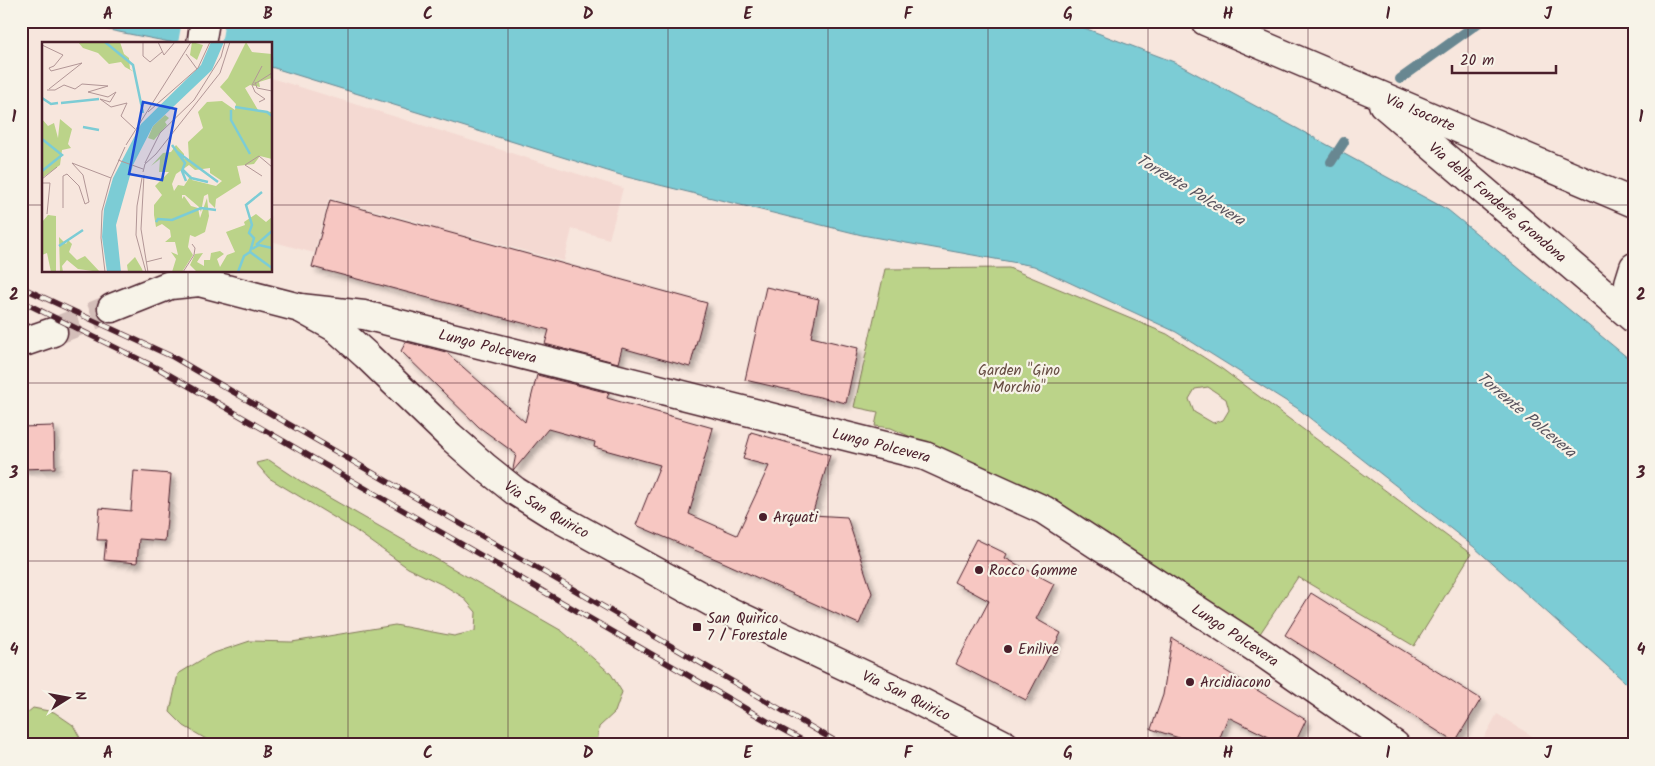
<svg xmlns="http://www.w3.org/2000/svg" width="1655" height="766" font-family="Kalam,sans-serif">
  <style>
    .built { fill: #f4d9d2 }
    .green { fill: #bbd389; stroke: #82795a; fill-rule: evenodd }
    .water { fill: #7cccd5; stroke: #688791 }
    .pier { fill: #f7e6dd }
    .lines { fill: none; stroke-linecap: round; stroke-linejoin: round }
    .stream { stroke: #688791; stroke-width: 10 }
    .building { fill: #f7c7c2; stroke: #4a1f2b; filter: url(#shadow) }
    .secondary-tunnel { stroke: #d4beb9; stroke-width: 28; stroke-dasharray: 28 14; stroke-linecap: butt }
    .street-casing { stroke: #4a1f2b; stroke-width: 31 }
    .secondary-casing { stroke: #4a1f2b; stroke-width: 31 }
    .primary-casing { stroke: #4a1f2b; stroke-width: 31 }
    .street { stroke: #f7f3e8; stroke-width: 28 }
    .secondary { stroke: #f7f3e8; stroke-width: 28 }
    .primary { stroke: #f7f3e8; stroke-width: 28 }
    .rail-casing { stroke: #4a1f2b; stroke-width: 5.5 }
    .rail { stroke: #f7f3e8; stroke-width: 4; stroke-dasharray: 11; stroke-linecap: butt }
    .grid { fill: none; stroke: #4a1f2b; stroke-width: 1; stroke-opacity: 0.55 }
    .poi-dot { fill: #4a1f2b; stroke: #f7f3e8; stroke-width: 2 }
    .labels { text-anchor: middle; stroke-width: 4.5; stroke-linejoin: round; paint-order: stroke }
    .street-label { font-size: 15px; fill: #4a1f2b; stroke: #f7f3e8 }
    .park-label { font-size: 15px; fill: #664c42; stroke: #f7f3e8 }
    .poi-label { font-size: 15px; fill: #4a1f2b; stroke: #f7f3e8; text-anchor: start }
    .water-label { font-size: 16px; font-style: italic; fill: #59535e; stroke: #f7f3e8 }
    .inset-river { fill: none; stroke: #7cccd5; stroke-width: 2.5 }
    .inset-road { fill: none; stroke: #b29696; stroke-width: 1 }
    .view { fill: #1d4ed8; fill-opacity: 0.15; stroke: #1d4ed8; stroke-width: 2.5 }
    .inset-edge { fill: none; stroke: #4a1f2b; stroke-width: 2.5 }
    .neatline { fill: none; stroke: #4a1f2b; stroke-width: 2 }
    .grid-label { font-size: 16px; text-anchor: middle; font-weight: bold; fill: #4a1f2b }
  </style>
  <defs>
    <filter id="shadow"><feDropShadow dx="4.5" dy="4.5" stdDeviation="2.5" flood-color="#0004"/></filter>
  </defs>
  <rect width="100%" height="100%" fill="#f7e6dd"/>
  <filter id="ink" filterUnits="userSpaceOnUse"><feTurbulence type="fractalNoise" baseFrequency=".02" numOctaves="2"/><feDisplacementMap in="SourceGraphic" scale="10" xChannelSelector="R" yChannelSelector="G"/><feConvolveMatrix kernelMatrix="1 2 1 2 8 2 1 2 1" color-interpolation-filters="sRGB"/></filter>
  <g filter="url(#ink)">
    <!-- built -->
    <g class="built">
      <polygon points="271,78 623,188 609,239 572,229 564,261 470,236 452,304 413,294 431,225 329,198 314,253 271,241"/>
      <polygon points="1497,714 1540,741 1543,745 1480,745"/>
    </g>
    <!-- green -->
    <g class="green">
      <path d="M1009 268 1167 334 1222 369 1471 554 1414 646 1298 577 1259 635 1108 534 1052 501 891 428 875 426 878 412 854 407 885 269ZM1208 387 1226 399 1229 410 1223 420 1213 423 1194 412 1189 399 1195 389Z"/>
      <polygon points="269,460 302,482 562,631 611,674 622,692 615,712 599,727 597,745 216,745 184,726 170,712 178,674 211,654 250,641 292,642 395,625 454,636 475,631 476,612 463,597 445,586 408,568 355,530 269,478 256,463"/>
      <polygon points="33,708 54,712 73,725 84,745 21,745 21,718"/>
    </g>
    <!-- water -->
    <polygon class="water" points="63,21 1066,21 1174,62 1448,210 1634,363 1634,690 1474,547 1297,408 1176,332 1034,266 862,235 627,177 271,67 271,44 180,44"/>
    <!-- pier -->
    <polygon class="pier" points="182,21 225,21 221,44 178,43"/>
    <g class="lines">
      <!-- stream -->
      <g class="stream">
        <polyline points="1400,79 1481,21"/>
        <polyline points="1331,162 1344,142"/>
      </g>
    </g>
    <!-- building -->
    <g class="building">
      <polygon points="330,200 707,303 690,367 622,348 618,363 545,344 549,330 312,267"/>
      <polygon points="766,287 819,299 811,337 858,348 846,403 745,380"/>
      <polygon points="406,342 446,352 525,422 537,375 609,393 607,398 713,428 689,514 737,535 769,466 743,459 751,432 830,455 812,515 847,517 872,593 859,624 725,563 636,525 660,465 594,447 595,442 548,429 514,470 513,469 516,454 479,427 401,351"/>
      <polygon points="54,426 55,468 21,469 21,427"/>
      <polygon points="134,471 171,474 165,541 139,539 137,563 104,560 106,540 97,540 100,508 131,511"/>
      <polygon points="976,539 1007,554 1005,558 1054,584 1036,619 1061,633 1026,700 956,664 989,601 954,582"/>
      <polygon points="1311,593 1481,699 1455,742 1285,635"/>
      <polygon points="1172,638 1306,720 1294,745 1285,745 1228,717 1217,745 1201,745 1151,729 1163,695"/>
    </g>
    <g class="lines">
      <!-- secondary-tunnel -->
      <polyline class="secondary-tunnel" points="53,332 112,308"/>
      <defs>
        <g id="street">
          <path id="s1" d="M300 308 364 315 925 456 1044 510 1260 651 1395 745"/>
        </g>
        <g id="secondary">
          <polyline points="201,44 205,21"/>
          <path id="s2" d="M112 308 170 285 199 282 300 308 336 328 366 355 450 436 485 467 515 491 555 516 724 609 909 696 1005 745"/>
          <polyline points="21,343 53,332"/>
        </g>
        <g id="primary">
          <path id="s3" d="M1205 21 1634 203"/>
          <path id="s4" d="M1383 104 1634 319"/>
          <polyline points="1634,267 1629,283 1634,311"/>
        </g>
      </defs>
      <!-- street casing -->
      <use href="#street" class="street-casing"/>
      <!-- secondary casing -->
      <use href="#secondary" class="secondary-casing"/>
      <!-- primary casing -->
      <use href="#primary" class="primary-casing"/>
      <!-- street -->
      <use href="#street" class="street"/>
      <!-- secondary -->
      <use href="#secondary" class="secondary"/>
      <!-- primary -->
      <use href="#primary" class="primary"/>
      <defs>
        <g id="rail">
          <polyline points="21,287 173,357 842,745"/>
          <polyline points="21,301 161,370 767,721 811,745"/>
        </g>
      </defs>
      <!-- rail casing -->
      <use href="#rail" class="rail-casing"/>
      <!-- rail -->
      <use href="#rail" class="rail"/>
    </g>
  </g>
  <!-- grid -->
  <path class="grid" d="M188 21V44M348 21V745M508 21V745M668 21V745M828 21V745M988 21V745M1148 21V745M1308 21V745M1468 21V745M21 205H44M271 205H1634M188 271V745M21 383H1634M21 561H1634"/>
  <!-- markers -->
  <g class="poi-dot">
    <circle cx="763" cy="517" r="5"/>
    <circle cx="979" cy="570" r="5"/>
    <rect x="692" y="622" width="10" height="10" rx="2.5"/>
    <circle cx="1008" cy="649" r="5"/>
    <circle cx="1190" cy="682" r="5"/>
  </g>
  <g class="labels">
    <!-- street labels -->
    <g class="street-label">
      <text dy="5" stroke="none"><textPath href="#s3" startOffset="234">Via Isocorte</textPath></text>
      <text dy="5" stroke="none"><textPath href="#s4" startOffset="151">Via delle Fonderie Grondona</textPath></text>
      <text dy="5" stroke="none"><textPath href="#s1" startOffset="192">Lungo Polcevera</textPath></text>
      <text dy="5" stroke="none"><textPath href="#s1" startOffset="598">Lungo Polcevera</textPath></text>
      <text dy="5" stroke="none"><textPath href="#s2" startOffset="516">Via San Quirico</textPath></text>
      <text dy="5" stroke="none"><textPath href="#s1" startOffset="1002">Lungo Polcevera</textPath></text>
      <text dy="5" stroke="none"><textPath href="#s2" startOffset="921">Via San Quirico</textPath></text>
    </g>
    <!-- park labels -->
    <g class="park-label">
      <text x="1019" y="375">Garden "Gino<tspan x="1019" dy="17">Morchio"</tspan></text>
    </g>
    <!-- poi labels -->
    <g class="poi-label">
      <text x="773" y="522">Arquati</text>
      <text x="989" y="575">Rocco Gomme</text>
      <text x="707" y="623">San Quirico<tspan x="707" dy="17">7 / Forestale</tspan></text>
      <text x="1018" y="654">Enilive</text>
      <text x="1200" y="687">Arcidiacono</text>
    </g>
    <!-- water labels -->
    <g class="water-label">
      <text transform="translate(1191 189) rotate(31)" y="6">Torrente Polcevera</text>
      <text transform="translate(1527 414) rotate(40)" y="6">Torrente Polcevera</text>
    </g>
  </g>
  <!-- overview -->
  <g transform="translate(42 42)">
    <rect width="230" height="230" fill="#f7e6dd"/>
    <path d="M36 0H78L82 12 87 16 88 27 92 30 83 25 79 20 67 22 56 11 41 6ZM150 0 161 3 155 18 148 13ZM204 0 210 10 230 12V36L217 40 218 45 208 43 203 46 216 68 230 70V117L218 114 212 122 195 124 199 141 174 157 173 166 167 160 166 152 162 154 159 170 157 165 143 153H140V157L142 154 149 164 156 166 158 176 165 156 167 174 163 190 153 195 148 193 146 205 151 213 140 230H130L134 217 129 210 136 213 133 200H123L129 195 128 188 120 182 114 185 112 173V163L120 153 113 144 127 130H117L118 117 109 124 121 111 129 110 134 103 142 112V117H147L146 100 161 86 156 70 165 60 180 59 193 68 194 62 178 45 186 36ZM147 123 153 128 168 126V131L180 139 174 144 150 138 149 133 142 144 136 143 132 149 130 142 134 132ZM123 73 127 76 123 80 125 83 112 98 106 96 111 84ZM0 77 6 84 12 81 16 96 18 77 30 87 26 102 29 106 20 108 18 123 0 136ZM214 172 224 180 230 175V230H155L148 223 153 212 161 211 155 220 162 224V218H168L169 211 178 209 182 212 175 217 178 225 185 213 193 210 184 190 203 183 202 180ZM6 173 14 174V230H9L5 211 0 213V180ZM17 195 24 202 26 198 30 202 27 210 35 218 43 214 58 230 36 227 25 218 20 224 21 230H18ZM93 215 100 227 101 230H86L85 223Z" fill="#bbd389" fill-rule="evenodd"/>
    <path d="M169 0H182L170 28 111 84 91 123 74 183 79 230H65L60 195 62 167 71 136 99 82 159 23Z" fill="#7cccd5"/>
    <path class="inset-river" d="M63 0 91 23 101 71M0 56 9 62 16 61M19 61 57 57M193 65 225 70 230 74M189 68V78L208 112M41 85 57 88M0 97 20 113 0 129M130 103 143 121 140 129 144 139M134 109 176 140M140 127 149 136 166 140M220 150 204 163 210 183 207 191 212 196 208 210 230 226M114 180 116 177 130 178 159 166 174 168M214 203 230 189M17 204 41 188M210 207 217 203 230 206M196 230 202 214 208 210"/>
    <path class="inset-road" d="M101 0V14L108 20 120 10M116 0 122 13 133 0M0 3 21 13 12 24 7 26 9 29 40 21 7 47M144 12 155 27M213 40 215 46 230 49M211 43 230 31M5 48H13L22 43 33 47 40 42 66 44 46 50 66 55 74 50 68 60 58 57 69 65 85 61 79 74 93 87M217 60 223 57 213 50 210 43 220 24M106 70 156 26 168 0M84 103 149 0M76 118 101 127M103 121 118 91 152 58 179 15 183 0M101 130 103 122 114 112 178 31 188 0M102 133 99 187 106 230M220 134 203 123 217 114 230 125M100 136 95 164 94 193 104 230M0 137 15 125M0 141H8L5 172M21 166V134L25 132 37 144 43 162 47 160 41 133 30 121 69 136M104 220 120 216M63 230 59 196 60 169 69 136 83 105M141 230 152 213 153 206 150 202"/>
    <path class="view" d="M101 60 134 67 120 138 87 132Z"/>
    <rect width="230" height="230" class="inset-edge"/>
  </g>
  <!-- margin -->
  <rect width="1655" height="766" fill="none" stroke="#f7f3e8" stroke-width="55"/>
  <!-- north arrow -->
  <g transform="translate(68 698) rotate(79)" stroke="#f7f3e8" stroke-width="4" paint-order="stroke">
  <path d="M0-4L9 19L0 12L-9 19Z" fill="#4a1f2b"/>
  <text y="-8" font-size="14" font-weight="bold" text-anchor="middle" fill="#4a1f2b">N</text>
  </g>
  <!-- scale -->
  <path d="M1452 65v8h104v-8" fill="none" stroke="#4a1f2b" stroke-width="2.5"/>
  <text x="1460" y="65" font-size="15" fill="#4a1f2b" stroke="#f7f3e8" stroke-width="4" paint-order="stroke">20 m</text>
  <rect x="28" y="28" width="1600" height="710" class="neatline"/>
  <g class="grid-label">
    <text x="108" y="19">A</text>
    <text x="268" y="19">B</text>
    <text x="428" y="19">C</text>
    <text x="588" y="19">D</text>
    <text x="748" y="19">E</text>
    <text x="908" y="19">F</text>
    <text x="1068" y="19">G</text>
    <text x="1228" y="19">H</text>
    <text x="1388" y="19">I</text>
    <text x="1548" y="19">J</text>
    <text x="14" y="122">1</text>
    <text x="1641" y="122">1</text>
    <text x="14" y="300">2</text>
    <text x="1641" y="300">2</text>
    <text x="14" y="478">3</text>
    <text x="1641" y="478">3</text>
    <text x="14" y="655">4</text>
    <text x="1641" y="655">4</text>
    <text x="108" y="758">A</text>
    <text x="268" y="758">B</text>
    <text x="428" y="758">C</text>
    <text x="588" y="758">D</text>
    <text x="748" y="758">E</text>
    <text x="908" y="758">F</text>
    <text x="1068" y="758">G</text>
    <text x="1228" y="758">H</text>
    <text x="1388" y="758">I</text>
    <text x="1548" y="758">J</text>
  </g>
</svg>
